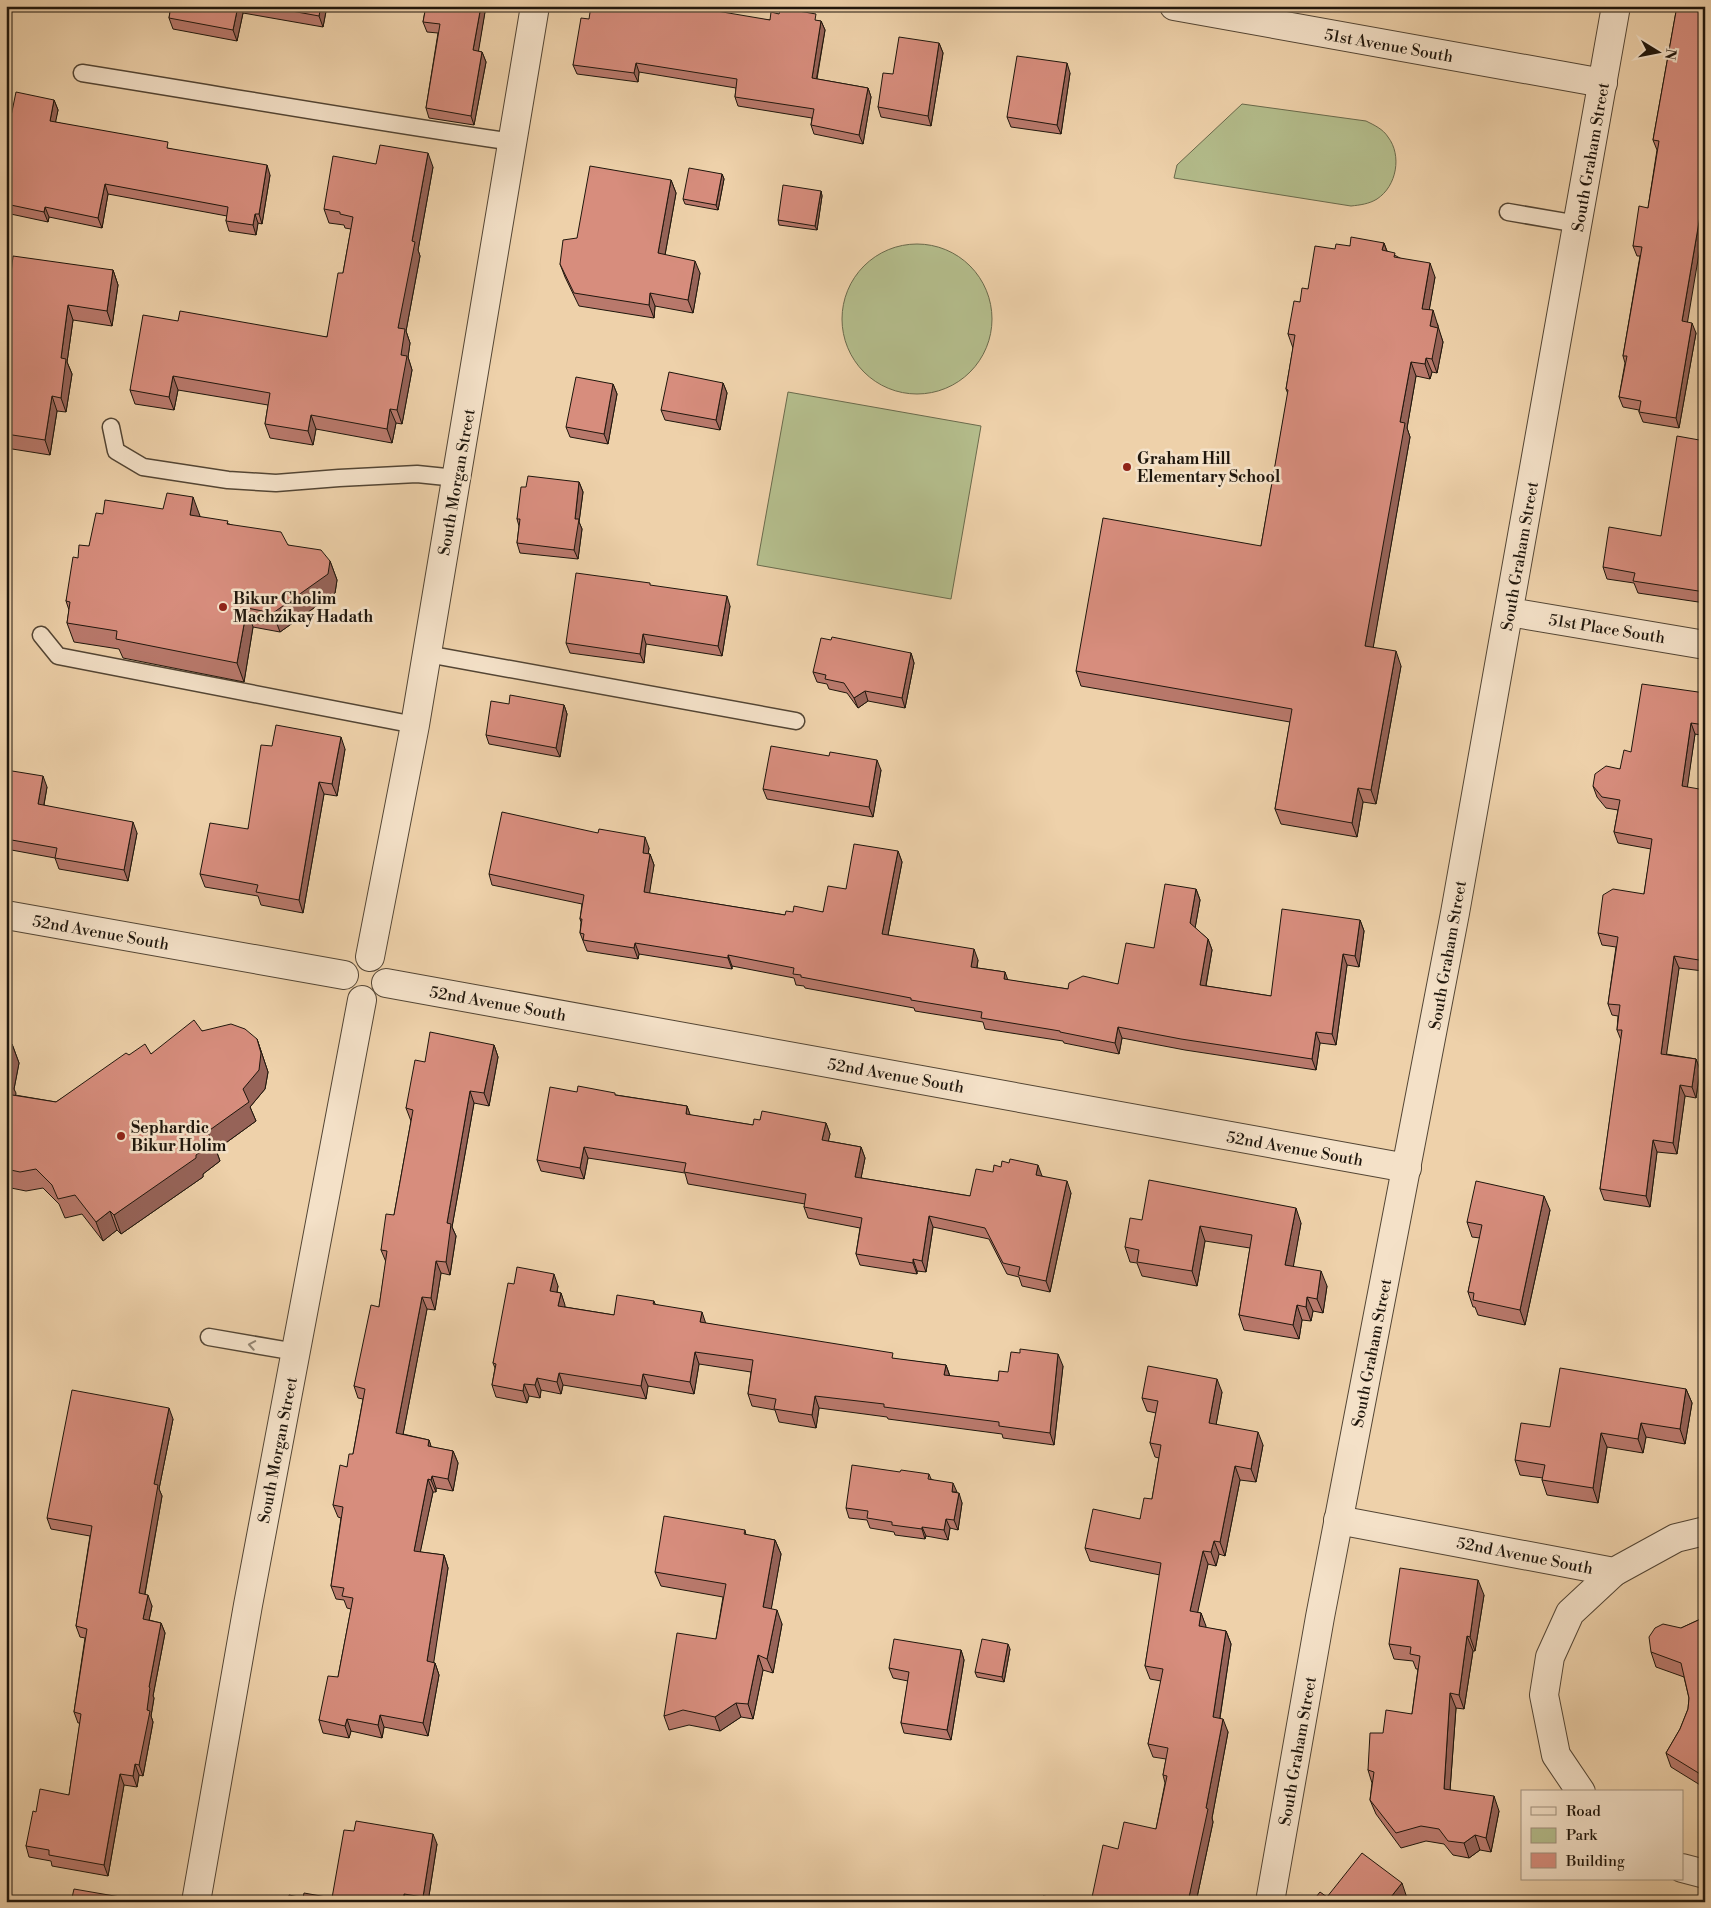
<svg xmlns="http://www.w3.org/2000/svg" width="1711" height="1908" font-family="'Libre Bodoni',serif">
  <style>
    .green { fill: #b4bd8c; stroke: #6a6a4c }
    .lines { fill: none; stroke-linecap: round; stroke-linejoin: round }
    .lane-casing { stroke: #534534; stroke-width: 19 }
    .street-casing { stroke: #534534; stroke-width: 30 }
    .lane { stroke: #f4e1c8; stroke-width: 16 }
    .street { stroke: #f4e1c8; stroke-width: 28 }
    .wall { fill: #b9796c; stroke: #1f160c }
    .shaded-wall { fill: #966358; stroke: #1f160c }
    .building { fill: #d78d7d; stroke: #1f160c }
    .oneway { stroke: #948673 }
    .poi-dot { fill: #8f2418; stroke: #f4e1c8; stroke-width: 2 }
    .labels { text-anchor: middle; stroke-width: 5; stroke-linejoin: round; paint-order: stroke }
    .street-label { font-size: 16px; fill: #1f160c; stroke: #f4e1c8 }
    .poi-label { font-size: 16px; font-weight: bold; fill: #1f160c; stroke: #f4e1c8; text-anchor: start }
  </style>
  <rect width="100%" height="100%" fill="#eed1aa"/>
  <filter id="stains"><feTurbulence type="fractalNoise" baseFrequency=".004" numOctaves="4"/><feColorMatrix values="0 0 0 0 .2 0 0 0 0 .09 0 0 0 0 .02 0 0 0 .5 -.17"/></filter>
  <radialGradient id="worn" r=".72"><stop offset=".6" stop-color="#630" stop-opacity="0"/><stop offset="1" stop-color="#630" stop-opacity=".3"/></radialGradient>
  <!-- green -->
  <g class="green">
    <path d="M1242 104 1366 121C1374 125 1383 129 1388 137 1402 155 1397 186 1377 199 1369 204 1360 205 1351 206L1174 178 1177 165Z"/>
    <circle cx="917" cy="319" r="75"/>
    <polygon points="788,392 981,426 951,599 757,565"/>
  </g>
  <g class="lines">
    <defs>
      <g id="lane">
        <path d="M82 73C226 96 369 121 513 142"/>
        <polyline points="1508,212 1578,224"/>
        <polyline points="111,427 116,451 143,467 228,480 276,483 339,478 417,474 456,478"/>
        <polyline points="41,635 58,656 415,725"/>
        <polyline points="427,654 796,721"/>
        <polyline points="209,1337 296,1352"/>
      </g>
      <g id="street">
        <polyline points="1174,6 1603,83"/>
        <polyline points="1509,612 1705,645"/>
        <polyline points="6,915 344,975"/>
        <polyline points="370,957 415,725 535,6"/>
        <polyline points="386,983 1407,1168"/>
        <polyline points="1338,1520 1614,1572 1676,1538 1705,1531"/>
        <polyline points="1581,1792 1556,1755 1544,1695 1550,1657 1570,1613 1614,1572"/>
        <polyline points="1682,1868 1705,1874"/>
        <polyline points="196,1902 248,1605 362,1000"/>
        <polyline points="1270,1902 1320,1617 1455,913 1616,6"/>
      </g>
    </defs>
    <!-- lane casing -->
    <use href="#lane" class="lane-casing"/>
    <!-- street casing -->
    <use href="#street" class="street-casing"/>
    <!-- lane -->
    <use href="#lane" class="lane"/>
    <!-- street -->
    <use href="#street" class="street"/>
  </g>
  <!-- wall -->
  <g class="wall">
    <polygon points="171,6 327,6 323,27 243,13 237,41 173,29 169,18"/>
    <polygon points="426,6 486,6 478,51 482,52 486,62 474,125 429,118 426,108 438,33 427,32 423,22"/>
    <polygon points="1677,6 1687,322 1696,333 1679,428 1643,422 1639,412 1639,410 1623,407 1619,397 1625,363 1623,356 1640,256 1637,256 1633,246 1648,208 1657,150 1653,140"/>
    <polygon points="663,11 770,20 821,21 825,30 817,79 868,88 871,97 863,144 814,134 811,125 812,118 738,106 735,97 736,88 639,72 638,82 577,74 573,65 589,19"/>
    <polygon points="939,43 943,53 931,126 881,117 878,107 893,74"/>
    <polygon points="1070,73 1061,134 1011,127 1007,117"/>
    <polygon points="54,100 58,110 55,122 171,149 270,175 262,224 258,223 256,235 229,231 226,221 227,216 108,194 102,228 49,217 48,222 6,213 6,125 9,126"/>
    <polygon points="376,164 433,167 418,250 420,256 406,331 410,343 408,357 412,370 402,424 396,423 392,443 316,429 313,445 270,438 265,424 268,405 178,390 174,410 135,404 130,390 178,321 327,337 343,273 351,229 345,228 344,225 329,223 324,209"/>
    <polygon points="722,174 724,179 718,210 685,204 683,199"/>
    <polygon points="671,180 676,193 665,255 700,273 693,313 655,306 654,318 579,306 565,277 560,264 577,238"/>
    <polygon points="821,191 822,196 817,230 779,225 778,220"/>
    <polygon points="1384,243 1387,251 1435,277 1429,310 1438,325 1438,328 1443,342 1437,373 1432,372 1430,379 1416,376 1407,428 1410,437 1373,647 1401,666 1376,804 1363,802 1357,837 1281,824 1275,809 1290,722 1081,686 1076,671 1261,546 1288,394 1286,389 1293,348 1288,334 1300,302 1308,289 1335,249 1350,246"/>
    <polygon points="113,270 118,285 112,326 73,320 67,362 72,374 66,412 57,411 50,455 6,448 6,289 11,274"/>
    <polygon points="723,383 727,393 720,430 665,420 661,410"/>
    <polygon points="613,384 617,394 608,444 570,437 566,427"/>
    <polygon points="1705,441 1705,603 1638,593 1634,583 1607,579 1603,567 1661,536"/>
    <polygon points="579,482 583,492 579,522 582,529 578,559 520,553 517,543 519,526 517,519 526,487"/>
    <polygon points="103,514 200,516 200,517 229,524 288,545 330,561 337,580 335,593 280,632 253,627 244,682 123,658 119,649 74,642 67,623 69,610 66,601 78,558 89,546"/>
    <polygon points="730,606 722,656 646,644 644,663 570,653 566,643"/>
    <polygon points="911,653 914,663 905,708 868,701 858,708 847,693 829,689 827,684 817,682 813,672"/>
    <polygon points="1705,693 1705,736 1695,734 1687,787 1703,971 1679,968 1666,1054 1696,1059 1700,1070 1696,1098 1685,1096 1677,1154 1657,1152 1650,1207 1604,1200 1600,1189 1621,1040 1617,1030 1618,1016 1612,1015 1608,1004 1616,947 1602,945 1598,933 1644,894 1651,849 1618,843 1614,832 1618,810 1606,808 1597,797 1593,786 1620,769 1631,752"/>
    <polygon points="509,704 564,705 567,714 560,757 489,744 486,735"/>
    <polygon points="272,746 345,749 337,796 324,794 303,913 261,905 258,896 205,887 200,874 248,829"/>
    <polygon points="6,770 47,787 44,805 137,833 128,881 59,869 55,858 6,849"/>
    <polygon points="881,770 873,817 767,799 763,789"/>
    <polygon points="649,848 648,854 650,854 654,865 649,893 785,915 793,912 823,912 846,889 898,851 902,862 888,935 978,960 977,968 1005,972 1007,980 1068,989 1118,984 1154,948 1196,889 1200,900 1195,928 1208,939 1212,950 1206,986 1271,996 1360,920 1364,931 1359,967 1347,965 1336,1045 1320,1043 1316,1070 1185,1050 1122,1038 1119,1054 1064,1043 1063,1041 985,1029 983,1022 915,1011 914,1008 805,988 804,986 796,985 794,978 732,966 732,969 639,954 638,959 587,951 580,933 581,922 580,919 582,904 492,885 489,874"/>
    <polygon points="202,1031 257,1039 268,1072 265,1089 250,1107 256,1121 216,1150 220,1161 203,1174 203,1177 121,1234 117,1230 103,1241 82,1214 65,1218 59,1204 43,1188 26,1191 6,1187 6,1043 12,1044 19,1063 14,1089 15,1095 56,1102 129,1055 151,1054"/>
    <polygon points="494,1045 498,1057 489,1106 474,1103 452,1227 456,1236 450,1275 441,1273 435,1310 427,1309 403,1434 429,1440 431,1447 453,1451 458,1463 453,1491 436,1488 436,1492 433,1492 420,1552 444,1555 448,1568 433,1663 435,1663 439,1675 428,1736 384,1727 382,1738 351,1731 349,1738 323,1733 319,1720 338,1677 351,1609 347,1608 344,1600 336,1599 331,1586 341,1518 338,1517 333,1505 347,1467 353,1454 363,1399 358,1398 354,1386 379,1307 386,1262 381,1250 394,1215 411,1121 406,1108 425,1062"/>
    <polygon points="577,1092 616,1095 687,1106 690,1115 753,1125 760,1120 826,1123 830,1134 828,1141 861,1147 865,1158 861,1178 970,1196 993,1172 1042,1176 1071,1193 1050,1292 1022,1286 1019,1277 1007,1274 989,1239 933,1227 926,1272 917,1271 917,1274 860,1265 856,1254 860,1228 808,1218 804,1207 805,1204 688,1184 685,1173 588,1158 584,1179 541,1171 537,1160"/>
    <polygon points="1550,1210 1525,1325 1478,1315 1475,1307 1473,1307 1468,1292 1480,1238 1472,1237 1467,1222"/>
    <polygon points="1142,1220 1301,1223 1293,1266 1327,1286 1323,1313 1313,1311 1311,1321 1302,1320 1299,1339 1244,1330 1239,1315 1250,1248 1205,1241 1197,1286 1142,1276 1137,1263 1130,1262 1125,1247"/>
    <polygon points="514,1284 558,1286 557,1292 561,1293 565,1307 614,1315 654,1301 655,1304 705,1323 895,1359 946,1365 950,1376 998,1381 1008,1372 1063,1366 1054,1445 1003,1438 1002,1434 888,1419 887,1417 819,1408 816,1428 779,1422 775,1410 752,1406 748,1394 751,1372 699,1364 694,1394 648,1386 646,1399 563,1385 561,1394 541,1390 540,1398 529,1396 527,1403 496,1397 492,1385 495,1368 493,1363"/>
    <polygon points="1686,1389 1692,1403 1685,1444 1646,1437 1643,1453 1607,1447 1598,1503 1547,1495 1542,1480 1543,1478 1520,1475 1515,1460 1550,1427"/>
    <polygon points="1222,1392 1216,1424 1263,1445 1256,1482 1240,1480 1225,1556 1219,1554 1216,1566 1208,1564 1197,1612 1201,1613 1206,1628 1226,1631 1231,1644 1220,1718 1228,1732 1212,1818 1213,1822 1196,1902 1091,1902 1118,1849 1156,1829 1165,1783 1163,1775 1166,1759 1153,1757 1148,1744 1161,1681 1150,1679 1145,1666 1160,1575 1090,1561 1085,1548 1140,1519 1152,1499 1159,1458 1155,1457 1150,1443 1156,1413 1147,1411 1142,1398"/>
    <polygon points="173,1419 159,1489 162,1496 145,1594 152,1606 149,1620 161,1623 165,1633 153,1696 154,1698 151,1716 153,1722 143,1776 139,1775 137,1787 124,1785 108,1876 52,1866 51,1861 29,1857 26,1846 36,1812 69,1795 80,1723 78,1723 74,1712 85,1638 80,1637 76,1626 90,1536 51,1529 47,1518"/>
    <polygon points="929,1474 931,1479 957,1492 962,1503 958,1530 950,1528 948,1540 926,1536 925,1539 895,1535 894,1532 870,1528 867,1520 849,1518 846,1508"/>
    <polygon points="745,1530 746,1535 775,1540 781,1554 771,1609 782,1624 773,1673 763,1670 753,1719 741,1717 720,1731 689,1725 669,1730 664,1716 716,1639 723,1597 661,1586 655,1572"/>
    <polygon points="1484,1595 1475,1651 1473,1651 1464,1709 1456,1708 1450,1790 1499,1811 1491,1852 1480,1850 1469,1858 1453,1855 1444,1844 1426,1841 1401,1848 1376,1814 1370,1800 1372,1783 1368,1770 1383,1733 1412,1714 1418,1669 1416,1669 1413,1661 1394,1659 1389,1644"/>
    <polygon points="1705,1617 1705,1788 1671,1767 1666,1753 1680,1729 1688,1709 1689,1698 1684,1677 1656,1667 1651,1652 1681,1628"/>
    <polygon points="1010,1649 1004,1682 977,1677 975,1672"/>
    <polygon points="961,1650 964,1660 951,1740 904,1733 901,1723 908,1681 893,1678 889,1668"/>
    <polygon points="437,1844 428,1902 288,1902 303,1898 332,1898"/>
  </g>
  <!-- shaded-wall -->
  <g class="shaded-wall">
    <polygon points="238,6 240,6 243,13 237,41 233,30"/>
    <polygon points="321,6 327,6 323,27 319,16"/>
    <polygon points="481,6 486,6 477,60 473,50"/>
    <polygon points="821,21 825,30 815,87 812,78"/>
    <polygon points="939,43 943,53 931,126 928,116"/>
    <polygon points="482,52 486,62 474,125 471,116"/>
    <polygon points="636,63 639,72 638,82 634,73"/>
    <polygon points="1067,63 1070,73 1061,134 1057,125"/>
    <polygon points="868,88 871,97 863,144 859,135"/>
    <polygon points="54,100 58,110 54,130 50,121"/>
    <polygon points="428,153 433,167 418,250 420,256 406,331 410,343 408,357 412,370 402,424 397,410 401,355 398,328 412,241"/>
    <polygon points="267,165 270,175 262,224 259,214"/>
    <polygon points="722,174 724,179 718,210 716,205"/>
    <polygon points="671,180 676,193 663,266 658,253"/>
    <polygon points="105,184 108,194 102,228 98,218"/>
    <polygon points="1705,187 1705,218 1686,331 1682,321"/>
    <polygon points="821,191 822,196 817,230 815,226"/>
    <polygon points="45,207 49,217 48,222 44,212"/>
    <polygon points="255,214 258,223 256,235 253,225"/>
    <polygon points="1384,243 1389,258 1382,250"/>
    <polygon points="695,261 700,273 693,313 688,300"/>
    <polygon points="1430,263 1435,277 1427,323 1422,309"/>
    <polygon points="113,270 118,285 112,326 107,311"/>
    <polygon points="650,293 655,306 654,318 649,305"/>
    <polygon points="68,305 73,320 67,362 72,374 66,412 61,398 61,358"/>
    <polygon points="1433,310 1443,342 1437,373 1432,359 1430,326"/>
    <polygon points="1692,323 1696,333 1679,428 1676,418"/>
    <polygon points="1426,358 1432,372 1430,379 1425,364"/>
    <polygon points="1411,362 1416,376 1407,428 1410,437 1371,660 1365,646 1400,422"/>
    <polygon points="173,376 178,390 174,410 169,397"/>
    <polygon points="723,383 727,393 720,430 716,420"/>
    <polygon points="613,384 617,394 608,444 604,434"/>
    <polygon points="52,396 57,411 50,455 45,440"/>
    <polygon points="390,409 396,423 392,443 387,429"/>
    <polygon points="311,415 316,429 313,445 308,431"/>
    <polygon points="579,482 583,492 579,522 582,529 578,559 574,550 575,519"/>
    <polygon points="193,497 200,516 197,534 190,515"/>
    <polygon points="330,561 337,580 335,593 280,632 273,613"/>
    <polygon points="727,596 730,606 722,656 718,646"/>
    <polygon points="247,608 253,627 244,682 237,663"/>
    <polygon points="643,634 646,644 644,663 640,654"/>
    <polygon points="1396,651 1401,666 1376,804 1371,790"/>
    <polygon points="911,653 914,663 905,708 902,698"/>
    <polygon points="865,691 868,701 858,708 854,698"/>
    <polygon points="564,705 567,714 560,757 556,748"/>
    <polygon points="1691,723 1695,734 1686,797 1682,786"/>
    <polygon points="341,737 345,749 337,796 332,784"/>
    <polygon points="877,760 881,770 873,817 869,807"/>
    <polygon points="43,776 47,787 42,815 38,804"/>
    <polygon points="319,782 324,794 303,913 299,900"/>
    <polygon points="1358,788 1363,802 1357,837 1352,823"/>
    <polygon points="133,822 137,833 128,881 124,870"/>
    <polygon points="645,837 649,848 647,863 643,853"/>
    <polygon points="898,851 902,862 886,945 882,934"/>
    <polygon points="650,854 654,865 648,903 644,892"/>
    <polygon points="1196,889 1200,900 1194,934 1190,923"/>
    <polygon points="1360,920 1364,931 1359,967 1355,956"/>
    <polygon points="1705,928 1705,963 1703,971 1699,960"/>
    <polygon points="1208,939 1212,950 1204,996 1200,985"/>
    <polygon points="635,943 639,954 638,959 634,948"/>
    <polygon points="974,949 978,960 975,978 971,967"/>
    <polygon points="1343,954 1347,965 1336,1045 1332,1034"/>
    <polygon points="728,955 732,966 732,969 728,958"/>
    <polygon points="1674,956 1679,968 1665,1065 1661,1054"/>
    <polygon points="1005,972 1009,983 1004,979"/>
    <polygon points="1118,1027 1122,1038 1119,1054 1115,1043"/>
    <polygon points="1316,1032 1320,1043 1316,1070 1312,1059"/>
    <polygon points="257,1039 268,1072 265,1089 250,1107 256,1121 216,1150 220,1161 203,1174 203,1177 121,1234 114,1215 196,1155 207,1132 243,1089"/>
    <polygon points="12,1044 19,1063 14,1089 16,1093 13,1113 6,1094 6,1073"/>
    <polygon points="494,1045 498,1057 489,1106 484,1093"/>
    <polygon points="1696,1059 1700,1070 1696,1098 1692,1087"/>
    <polygon points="1680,1085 1685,1096 1677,1154 1673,1143"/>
    <polygon points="470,1091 474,1103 452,1227 456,1236 450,1275 446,1262 447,1223"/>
    <polygon points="687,1106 691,1117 686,1114"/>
    <polygon points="826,1123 830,1134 826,1151 822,1140"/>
    <polygon points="1653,1140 1657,1152 1650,1207 1646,1196"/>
    <polygon points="584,1147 588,1158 584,1179 580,1168"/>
    <polygon points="861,1147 865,1158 859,1188 855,1177"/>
    <polygon points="1038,1165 1042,1176 1040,1186 1036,1175"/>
    <polygon points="1067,1181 1071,1193 1050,1292 1046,1281"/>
    <polygon points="1544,1196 1550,1210 1525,1325 1520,1310"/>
    <polygon points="1296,1208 1301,1223 1291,1280 1285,1265"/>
    <polygon points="110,1211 117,1230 103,1241 96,1222"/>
    <polygon points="929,1216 933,1227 926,1272 922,1261"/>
    <polygon points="1200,1226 1205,1241 1197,1286 1192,1271"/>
    <polygon points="913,1259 917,1271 917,1274 913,1263"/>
    <polygon points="436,1261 441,1273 435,1310 431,1298"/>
    <polygon points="1321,1271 1327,1286 1323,1313 1317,1299"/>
    <polygon points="554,1274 558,1286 555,1303 550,1291"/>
    <polygon points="561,1293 565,1305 563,1318 558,1306"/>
    <polygon points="422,1297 427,1309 401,1445 396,1433"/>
    <polygon points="1307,1297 1313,1311 1311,1321 1306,1307"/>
    <polygon points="1297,1305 1302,1320 1299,1339 1293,1325"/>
    <polygon points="702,1312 706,1324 700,1322"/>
    <polygon points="695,1352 699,1364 694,1394 690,1382"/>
    <polygon points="1058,1354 1063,1366 1054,1445 1050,1433"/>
    <polygon points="946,1365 950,1377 944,1375"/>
    <polygon points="559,1373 563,1385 561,1394 557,1382"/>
    <polygon points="643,1374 648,1386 646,1399 641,1386"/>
    <polygon points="537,1378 541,1390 540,1398 535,1385"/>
    <polygon points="1217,1379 1222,1392 1214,1436 1209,1423"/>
    <polygon points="524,1384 529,1396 527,1403 523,1391"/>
    <polygon points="1686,1389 1692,1403 1685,1444 1680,1429"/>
    <polygon points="815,1396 819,1408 816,1428 812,1415"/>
    <polygon points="169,1408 173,1419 159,1489 162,1496 143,1604 139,1593 154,1484"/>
    <polygon points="1641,1423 1646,1437 1643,1453 1638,1439"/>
    <polygon points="1258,1432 1263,1445 1256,1482 1251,1469"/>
    <polygon points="1601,1433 1607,1447 1598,1503 1593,1488"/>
    <polygon points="429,1440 433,1452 428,1446"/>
    <polygon points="453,1451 458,1463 453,1491 448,1479"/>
    <polygon points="1235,1466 1240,1480 1225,1556 1220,1542"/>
    <polygon points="432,1476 436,1488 436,1492 431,1480"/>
    <polygon points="428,1479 433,1492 418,1563 414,1551"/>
    <polygon points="953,1483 957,1492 952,1492"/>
    <polygon points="959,1493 962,1503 958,1530 954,1520"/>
    <polygon points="946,1519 950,1528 948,1540 944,1530"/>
    <polygon points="922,1527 926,1536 925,1539 922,1529"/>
    <polygon points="775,1540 781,1554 769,1622 763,1607"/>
    <polygon points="1214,1541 1219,1554 1216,1566 1211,1552"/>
    <polygon points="1203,1551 1208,1564 1195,1625 1190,1611"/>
    <polygon points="444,1555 448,1568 432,1674 427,1661"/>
    <polygon points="1478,1580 1484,1595 1475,1651 1470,1637"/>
    <polygon points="148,1595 152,1606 147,1630 143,1619"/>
    <polygon points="777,1610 782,1624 773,1673 767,1659"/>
    <polygon points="1201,1613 1206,1626 1204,1640 1199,1626"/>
    <polygon points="161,1623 165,1633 153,1696 154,1698 151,1716 153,1722 143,1776 139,1765 147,1710 149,1687"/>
    <polygon points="1226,1631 1231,1644 1218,1730 1213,1717"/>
    <polygon points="1467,1636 1473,1651 1464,1709 1459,1695"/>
    <polygon points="1008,1644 1010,1649 1004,1682 1002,1677"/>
    <polygon points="961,1650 964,1660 951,1740 947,1730"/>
    <polygon points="758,1655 763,1670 753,1719 748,1704"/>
    <polygon points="435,1663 439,1675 428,1736 423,1723"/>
    <polygon points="1450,1693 1456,1708 1449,1804 1444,1789"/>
    <polygon points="736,1703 741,1717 720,1731 715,1717"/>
    <polygon points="380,1715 384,1727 382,1738 378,1725"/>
    <polygon points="347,1719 351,1731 349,1738 345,1726"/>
    <polygon points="1223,1719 1228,1732 1212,1818 1213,1822 1196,1902 1188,1902"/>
    <polygon points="135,1764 139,1775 137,1787 133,1776"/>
    <polygon points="120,1774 124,1785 108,1876 104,1865"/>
    <polygon points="1494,1796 1499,1811 1491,1852 1486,1838"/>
    <polygon points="433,1834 437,1844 428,1902 425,1902 423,1897"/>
    <polygon points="1475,1835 1480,1850 1469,1858 1464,1843"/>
    <polygon points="1402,1883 1407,1898 1404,1902 1387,1902"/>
    <polygon points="404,1894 407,1902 403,1902"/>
  </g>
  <!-- building -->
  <g class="building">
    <polygon points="171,6 238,6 233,30 169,18"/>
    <polygon points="264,6 321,6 319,16"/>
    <polygon points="426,6 481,6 473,50 482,52 471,116 426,108 440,24 423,22"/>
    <polygon points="591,6 628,6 663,11 664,6 687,6 770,20 771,12 779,14 781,8 816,14 815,20 821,21 812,78 868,88 859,135 811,125 814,109 735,97 737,79 636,63 634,73 573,65 581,18 589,19"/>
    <polygon points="1677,6 1705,6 1705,187 1682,321 1692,323 1676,418 1639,412 1641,401 1619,397 1627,356 1623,356 1642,247 1633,246 1639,206 1648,208 1659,141 1653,140"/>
    <polygon points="899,37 939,43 928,116 878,107 883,73 893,74"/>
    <polygon points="1017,56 1067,63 1057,125 1007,117"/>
    <polygon points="16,92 54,100 50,121 168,142 167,148 267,165 259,214 255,214 253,225 226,221 228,207 105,184 98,218 45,207 44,212 6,204 6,125 9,126"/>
    <polygon points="380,145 428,153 412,241 415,242 398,328 405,329 401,355 407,356 397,410 390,409 387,429 311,415 308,431 265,424 270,393 173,376 169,397 130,390 143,315 178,321 180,311 327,337 338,273 343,273 353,217 340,214 340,212 324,209 333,156 376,164"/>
    <polygon points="590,166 671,180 658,253 695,261 688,300 650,293 649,305 574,293 560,264 563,240 577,238"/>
    <polygon points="689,168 722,174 716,205 683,199"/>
    <polygon points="783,185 821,191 815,226 778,220"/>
    <polygon points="1351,237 1384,243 1382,250 1395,253 1394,257 1430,263 1422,309 1433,310 1430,326 1438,328 1432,359 1426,358 1425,364 1411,362 1400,422 1405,423 1365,646 1396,651 1371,790 1358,788 1352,823 1275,809 1292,709 1076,671 1103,518 1261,546 1288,390 1286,389 1295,335 1288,334 1294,301 1300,302 1302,288 1308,289 1315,246 1335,249 1336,244 1350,246"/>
    <polygon points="13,256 113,270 107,311 68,305 61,358 66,359 61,398 52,396 45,440 6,434 6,289 8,274 11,274"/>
    <polygon points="669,372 723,383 716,420 661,410"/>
    <polygon points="576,377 613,384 604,434 566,427"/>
    <polygon points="1677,436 1705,441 1705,592 1633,581 1635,573 1603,567 1609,527 1661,536"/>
    <polygon points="528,476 579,482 575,519 579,519 574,550 517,543 520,519 517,519 521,487 526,487"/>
    <polygon points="167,493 193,497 190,515 228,521 227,524 281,532 288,545 321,550 330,561 328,574 273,613 247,608 237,663 116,639 117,631 67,623 70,602 66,601 73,557 78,558 79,545 89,546 96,513 103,514 105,500 163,509"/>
    <polygon points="576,573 650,583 650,585 727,596 718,646 643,634 640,654 566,643"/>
    <polygon points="832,637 911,653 902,698 865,691 854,698 844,683 825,679 826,675 813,672 821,638 831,640"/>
    <polygon points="1642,684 1705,693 1705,725 1691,723 1682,786 1705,790 1705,928 1699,960 1674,956 1661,1054 1696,1059 1692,1087 1680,1085 1673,1143 1653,1140 1646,1196 1600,1189 1622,1030 1617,1030 1620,1005 1608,1004 1618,937 1598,933 1603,895 1613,889 1644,894 1652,839 1614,832 1620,800 1602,797 1593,786 1595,774 1606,766 1620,769 1624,750 1631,752"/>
    <polygon points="510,695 564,705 556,748 486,735 491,701 509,704"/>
    <polygon points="276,725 341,737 332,784 319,782 299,900 256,892 258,885 200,874 210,823 248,829 261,745 272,746"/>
    <polygon points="771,746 829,756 830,752 877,760 869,807 763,789"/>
    <polygon points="6,770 43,776 38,804 133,822 124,870 55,858 57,848 6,839"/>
    <polygon points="502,812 598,833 599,829 645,837 643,853 650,854 644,892 785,915 786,911 793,912 794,906 823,912 828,886 846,889 854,844 898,851 882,934 974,949 971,967 1005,972 1004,979 1068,989 1069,983 1083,976 1118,984 1126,943 1154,948 1165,884 1196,889 1190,923 1208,939 1200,985 1271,996 1282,909 1360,920 1355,956 1343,954 1332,1034 1316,1032 1312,1059 1181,1039 1118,1027 1115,1043 1060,1032 1060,1031 981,1018 982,1012 911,1000 911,998 801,977 801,975 793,974 794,968 728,955 728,958 635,943 634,948 583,940 584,934 580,933 582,919 580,919 584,895 489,874"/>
    <polygon points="194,1020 202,1031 231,1024 245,1029 257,1039 261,1053 259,1070 243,1089 249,1102 207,1132 214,1142 196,1155 196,1158 114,1215 110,1211 96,1222 75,1195 58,1199 52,1185 36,1169 20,1172 6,1169 6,1043 12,1044 6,1073 9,1074 6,1094 56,1102 126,1053 129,1055 145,1044 151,1054"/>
    <polygon points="430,1032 494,1045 484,1093 470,1091 447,1223 451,1224 446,1262 436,1261 431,1298 422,1297 396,1433 429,1440 428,1446 453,1451 448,1479 432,1476 431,1480 428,1479 414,1551 444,1555 427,1661 435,1663 423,1723 380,1715 378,1725 347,1719 345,1726 319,1720 328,1676 338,1677 353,1598 342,1596 344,1588 331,1586 343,1507 333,1505 340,1465 347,1467 349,1454 353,1454 365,1389 354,1386 371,1305 379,1307 387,1251 381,1250 386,1214 394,1215 413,1110 406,1108 415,1060 425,1062"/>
    <polygon points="578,1086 615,1093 615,1095 687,1106 686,1114 753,1125 754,1119 760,1120 762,1111 826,1123 822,1140 861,1147 855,1177 970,1196 976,1169 993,1172 994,1165 1001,1167 1002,1161 1009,1163 1010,1159 1038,1165 1036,1175 1067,1181 1046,1281 1018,1275 1020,1267 1003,1263 985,1228 929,1216 922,1261 913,1259 913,1263 856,1254 862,1218 804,1207 806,1194 684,1172 686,1163 584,1147 580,1168 537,1160 550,1087 577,1092"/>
    <polygon points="1149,1180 1296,1208 1285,1265 1321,1271 1317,1299 1307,1297 1306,1307 1297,1305 1293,1325 1239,1315 1252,1235 1200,1226 1192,1271 1137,1262 1139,1250 1125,1247 1130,1218 1142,1220"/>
    <polygon points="1476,1181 1544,1196 1520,1310 1473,1300 1474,1293 1468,1292 1482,1225 1467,1222"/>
    <polygon points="517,1267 554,1274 550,1291 561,1293 558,1306 614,1315 617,1295 654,1301 653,1304 702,1312 700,1322 893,1353 892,1358 946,1365 944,1375 998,1381 999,1371 1008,1372 1011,1352 1020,1353 1020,1349 1058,1354 1050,1433 999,1426 999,1422 884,1407 884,1404 815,1396 812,1415 774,1409 776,1399 748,1394 753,1360 695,1352 690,1382 643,1374 641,1386 559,1373 557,1382 537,1378 535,1385 524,1384 523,1391 492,1385 496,1364 493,1363 508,1283 514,1284"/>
    <polygon points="1148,1366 1217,1379 1209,1423 1258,1432 1251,1469 1235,1466 1220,1542 1214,1541 1211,1552 1203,1551 1190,1611 1201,1613 1199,1626 1226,1631 1213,1717 1223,1719 1206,1808 1208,1809 1188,1902 1182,1902 1164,1898 1164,1902 1091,1902 1103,1845 1118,1849 1124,1822 1156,1829 1167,1776 1163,1775 1168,1748 1148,1744 1163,1669 1145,1666 1161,1563 1085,1548 1093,1509 1140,1519 1144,1498 1152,1499 1161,1445 1150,1443 1158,1401 1142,1398"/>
    <polygon points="1560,1368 1686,1389 1680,1429 1641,1423 1638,1439 1601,1433 1593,1488 1542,1480 1545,1465 1515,1460 1521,1423 1550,1427"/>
    <polygon points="72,1390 169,1408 154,1484 158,1485 139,1593 148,1595 143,1619 161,1623 149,1687 150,1688 147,1710 150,1711 139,1765 135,1764 133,1776 120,1774 104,1865 49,1855 49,1850 26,1846 33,1811 36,1812 40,1789 69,1795 81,1714 74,1712 87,1629 76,1626 92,1526 47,1518"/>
    <polygon points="852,1465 900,1472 901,1470 929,1474 928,1479 953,1483 952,1492 959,1493 954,1520 946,1519 944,1530 922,1527 922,1529 892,1525 892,1522 867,1518 868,1511 846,1508"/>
    <polygon points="664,1516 745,1530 744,1534 775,1540 763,1607 777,1610 767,1659 758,1655 748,1704 736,1703 715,1717 683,1710 664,1716 677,1633 716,1639 726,1584 655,1572"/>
    <polygon points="1400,1568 1478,1580 1470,1637 1467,1636 1459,1695 1450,1693 1444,1789 1494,1796 1486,1838 1475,1835 1464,1843 1448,1841 1439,1829 1421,1826 1396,1833 1370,1800 1374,1772 1368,1770 1370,1733 1383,1733 1386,1710 1412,1714 1420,1656 1410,1654 1411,1647 1389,1644"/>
    <polygon points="1705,1617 1705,1777 1666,1753 1680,1729 1688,1709 1689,1698 1681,1663 1651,1652 1649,1637 1655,1628 1663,1624 1681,1628"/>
    <polygon points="894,1639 961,1650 947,1730 901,1723 909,1672 889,1668"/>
    <polygon points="982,1639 1008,1644 1002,1677 975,1672"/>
    <polygon points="356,1821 433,1834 423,1897 404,1894 403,1902 288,1902 289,1895 303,1898 304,1893 332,1898 344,1830 354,1831"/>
    <polygon points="1362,1853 1402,1883 1387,1902 1312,1902 1320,1892 1327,1897"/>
    <polygon points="74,1889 126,1898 126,1902 71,1902"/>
    <polygon points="1043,1896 1084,1902 1042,1902"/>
  </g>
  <!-- one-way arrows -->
  <defs><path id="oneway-chevron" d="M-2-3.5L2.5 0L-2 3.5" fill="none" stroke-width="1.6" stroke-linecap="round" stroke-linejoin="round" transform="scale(1.25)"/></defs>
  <use class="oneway" href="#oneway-chevron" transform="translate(252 1345) rotate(-170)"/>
  <!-- markers -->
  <g class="poi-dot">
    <circle cx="1127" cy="467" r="5"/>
    <circle cx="223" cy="607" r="5"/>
    <circle cx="121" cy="1136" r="5"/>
  </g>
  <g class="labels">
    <!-- street labels -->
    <g class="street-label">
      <text transform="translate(1389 45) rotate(10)" y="6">51st Avenue South</text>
      <text transform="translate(1590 157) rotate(-80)" y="6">South Graham Street</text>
      <text transform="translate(456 482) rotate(-80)" y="6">South Morgan Street</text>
      <text transform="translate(1519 556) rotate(-80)" y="6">South Graham Street</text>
      <text transform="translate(1607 628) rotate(9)" y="6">51st Place South</text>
      <text transform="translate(101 932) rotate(10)" y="6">52nd Avenue South</text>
      <text transform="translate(1447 955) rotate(-80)" y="6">South Graham Street</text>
      <text transform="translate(498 1003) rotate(10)" y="6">52nd Avenue South</text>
      <text transform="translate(896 1075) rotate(10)" y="6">52nd Avenue South</text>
      <text transform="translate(1295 1148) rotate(10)" y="6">52nd Avenue South</text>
      <text transform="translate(1371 1353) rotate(-79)" y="6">South Graham Street</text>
      <text transform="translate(277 1450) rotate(-79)" y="6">South Morgan Street</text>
      <text transform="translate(1525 1555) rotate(11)" y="6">52nd Avenue South</text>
      <text transform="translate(1297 1751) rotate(-80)" y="6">South Graham Street</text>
    </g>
    <!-- poi labels -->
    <g class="poi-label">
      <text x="1137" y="464">Graham Hill<tspan x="1137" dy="18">Elementary School</tspan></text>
      <text x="233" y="604">Bikur Cholim<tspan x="233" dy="18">Machzikay Hadath</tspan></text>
      <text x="131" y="1133">Sephardic<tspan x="131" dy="18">Bikur Holim</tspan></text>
    </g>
  </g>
  <!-- margin -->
  <rect width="1711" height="1908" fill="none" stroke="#eed1aa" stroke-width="25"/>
  <rect x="8" y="8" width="1696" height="1893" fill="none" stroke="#1f160c" stroke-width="2.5"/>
  <rect x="12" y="12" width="1686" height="1883" fill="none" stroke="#1f160c"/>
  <!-- legend -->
  <rect x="1521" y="1790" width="162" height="90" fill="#f4e1c8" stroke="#9f907d"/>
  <rect x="1531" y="1807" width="25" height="8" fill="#f4e1c8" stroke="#9f907d"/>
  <text x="1566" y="1816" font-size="15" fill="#1f160c">Road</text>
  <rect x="1531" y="1828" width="25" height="15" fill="#b4bd8c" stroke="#9f907d"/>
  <text x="1566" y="1840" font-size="15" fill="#1f160c">Park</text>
  <rect x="1531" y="1853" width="25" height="15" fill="#d78d7d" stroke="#9f907d"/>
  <text x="1566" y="1866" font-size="15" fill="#1f160c">Building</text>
  <!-- north arrow -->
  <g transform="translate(1658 52) rotate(100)" stroke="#f4e1c8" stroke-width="4" paint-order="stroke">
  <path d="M0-4L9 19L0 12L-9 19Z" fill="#1f160c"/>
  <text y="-8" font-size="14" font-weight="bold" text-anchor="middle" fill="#1f160c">N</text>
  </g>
  <rect width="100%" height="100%" filter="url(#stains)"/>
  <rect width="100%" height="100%" fill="url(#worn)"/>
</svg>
